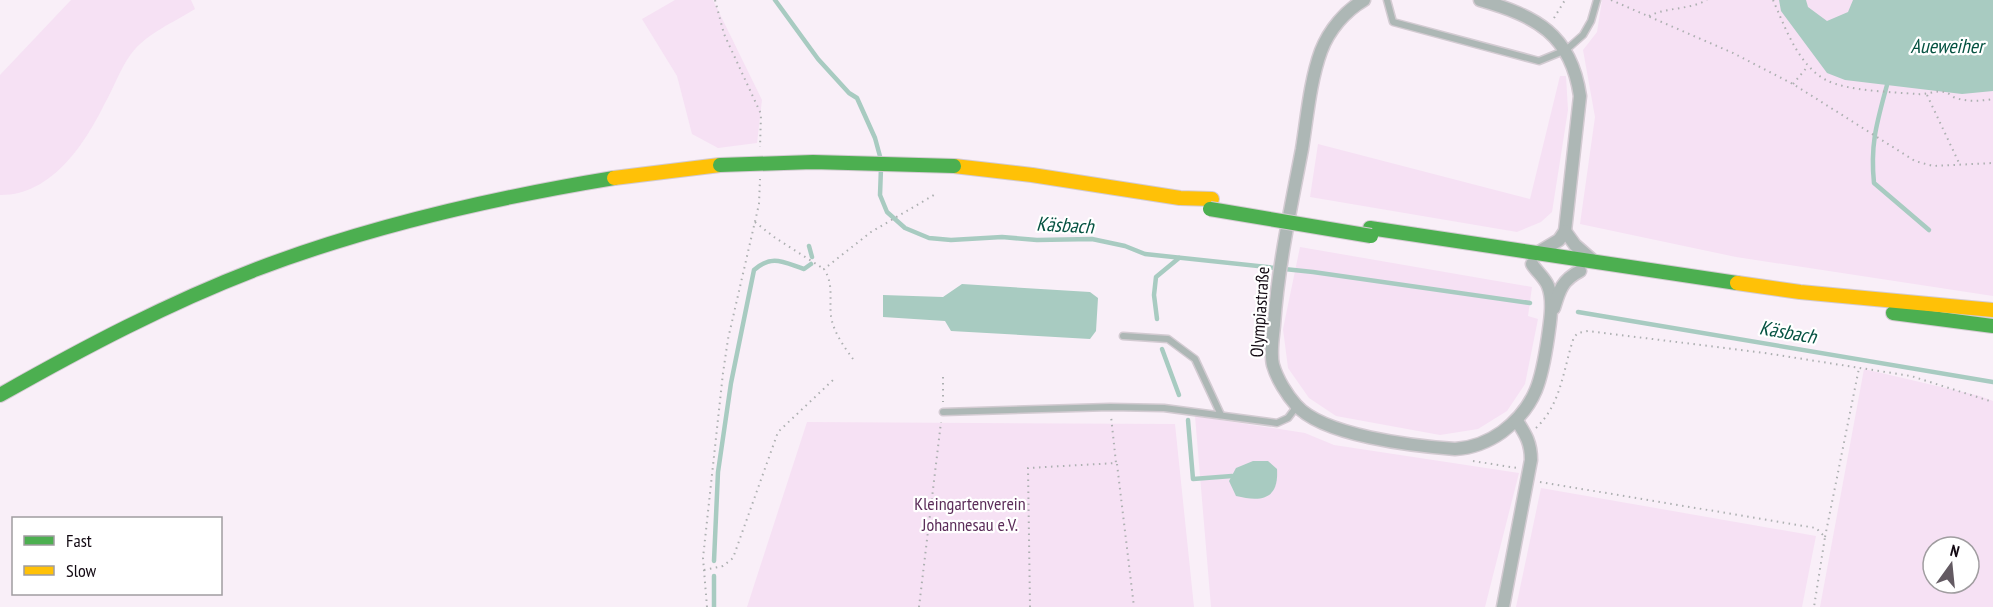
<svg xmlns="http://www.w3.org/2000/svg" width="1993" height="607" font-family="'PT Sans Narrow',sans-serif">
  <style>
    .green { fill: #f6e1f4; fill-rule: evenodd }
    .water { fill: #a8cbc1 }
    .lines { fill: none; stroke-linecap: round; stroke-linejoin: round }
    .stream { stroke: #a8cbc1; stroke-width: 4.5 }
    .lane-casing { stroke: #d3cbd2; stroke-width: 9 }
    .street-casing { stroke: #d3cbd2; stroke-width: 15 }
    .fast-casing { stroke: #d3cbd2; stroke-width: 16 }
    .slow-casing { stroke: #d3cbd2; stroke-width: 16 }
    .path { stroke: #adb0b1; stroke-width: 2; stroke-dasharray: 1.5 4.5; stroke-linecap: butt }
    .lane { stroke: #adb7b5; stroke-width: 6 }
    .street { stroke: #adb7b5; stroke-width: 12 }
    .fast { stroke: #4caf50; stroke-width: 14 }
    .slow { stroke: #ffc107; stroke-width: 14 }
    .fast-bridge-casing { stroke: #d3cbd2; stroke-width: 16; stroke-linecap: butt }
    .fast-bridge { stroke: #4caf50; stroke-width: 14 }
    .labels { text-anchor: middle; stroke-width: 4.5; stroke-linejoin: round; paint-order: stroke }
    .street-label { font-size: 18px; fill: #120912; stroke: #fff }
    .park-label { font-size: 18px; fill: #5b2d59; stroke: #fff }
    .water-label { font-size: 20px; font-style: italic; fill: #065342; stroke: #fff }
  </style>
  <rect width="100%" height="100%" fill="#f9eff8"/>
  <!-- green -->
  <g class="green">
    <path d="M71 0H191L195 9C173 23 147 33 131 54 120 69 114 87 105 103 85 144 51 196 0 195V75Z"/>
    <polygon points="675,0 713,0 762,100 757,143 718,148 692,134 677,76 642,19"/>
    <polygon points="1602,0 1993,0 1993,296 1736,257 1580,224 1595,117 1583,50 1597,32"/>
    <polygon points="1560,76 1566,76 1568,110 1552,212 1541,222 1517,232 1310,197 1318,144 1530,199"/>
    <polygon points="1300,247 1532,287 1528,316 1538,319 1525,384 1507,411 1478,429 1440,435 1336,416 1309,398 1288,368 1283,329"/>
    <path d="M1864 369 1980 396 1993 401V607H1820ZM1933 547H1969V583H1933Z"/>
    <polygon points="1195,416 1305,433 1334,445 1519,473 1485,607 1211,607"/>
    <polygon points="807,422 1175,424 1194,607 747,607"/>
    <polygon points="1541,488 1816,536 1802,607 1516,607"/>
  </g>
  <!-- water -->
  <g class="water">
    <polygon points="1779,0 1806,0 1808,7 1827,21 1848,12 1853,0 1993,0 1993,91 1962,94 1845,80 1827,73 1781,11"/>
    <polygon points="962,284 1090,292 1098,298 1096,331 1090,339 951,331 945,321 883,317 883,295 943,297"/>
    <path d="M1253 461H1268L1277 469C1279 500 1261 502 1236 496L1229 481 1236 468Z"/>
  </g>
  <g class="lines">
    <!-- stream -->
    <g class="stream">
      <polyline points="775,0 818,59 849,93 857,98 875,138 881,160"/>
      <path d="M1887 85C1877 122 1870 144 1874 183L1929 230"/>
      <polyline points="881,168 880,195 887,212 905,228 929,238 951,240 1002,237 1037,240 1092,239 1125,246 1145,254 1313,272 1530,303"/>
      <polyline points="809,246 812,257"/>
      <polyline points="1578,312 1993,382"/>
      <polyline points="1157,319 1154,295 1156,277 1179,258"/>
      <polyline points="1162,349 1179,395"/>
      <polyline points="1188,420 1193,479 1232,476"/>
      <path d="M714 561 718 472 731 383 754 270C772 254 783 262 804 269L811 264"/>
      <polyline points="714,576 714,607"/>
    </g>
    <defs>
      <g id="lane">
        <polyline points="1387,0 1393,22 1539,61 1566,50 1583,35 1591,21 1597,0"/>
        <polyline points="1123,336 1168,339 1195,359 1221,415"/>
        <polyline points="943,412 1110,407 1164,408 1277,423 1288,418 1297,406"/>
      </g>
      <g id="street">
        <path d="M1364 0C1345 11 1329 30 1321 51 1310 81 1307 118 1302 149 1291 207 1278 266 1274 325 1273 337 1270 353 1273 365 1277 379 1287 395 1296 405 1323 436 1414 446 1455 449 1472 448 1488 442 1502 432 1537 406 1542 378 1548 337 1550 322 1554 301 1548 286 1545 278 1536 271 1532 264"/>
        <path d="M1480 0C1536 16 1571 34 1580 96L1565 231 1559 240 1539 252"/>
        <polyline points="1565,231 1575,245 1591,259"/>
        <path d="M1554 308C1559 291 1562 280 1580 271"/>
        <path d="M1503 607 1531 460C1531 443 1526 435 1517 421"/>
      </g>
      <g id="fast">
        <polyline points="1370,228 1737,283"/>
        <polyline points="1893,313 1993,326"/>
        <path d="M0 395C83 348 168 303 257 269 373 225 492 198 614 178"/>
      </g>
      <g id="slow">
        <polyline points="954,166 1032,175 1180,198 1212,199"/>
        <polyline points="614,178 720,165"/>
        <polyline points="1737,283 1800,292 1993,310"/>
      </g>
    </defs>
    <!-- lane casing -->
    <use href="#lane" class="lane-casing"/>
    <!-- street casing -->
    <use href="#street" class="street-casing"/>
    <!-- fast casing -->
    <use href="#fast" class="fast-casing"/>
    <!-- slow casing -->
    <use href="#slow" class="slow-casing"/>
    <!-- path -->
    <g class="path">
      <polyline points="715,0 724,34 761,114 760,147"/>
      <polyline points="1611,0 1733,53 1793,84 1915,161 1933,166 1993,163"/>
      <path d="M1773 0C1785 27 1798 65 1826 80 1847 91 1892 92 1917 94 1926 95 1936 90 1944 92 1948 92 1952 97 1956 98 1968 102 1981 101 1993 99"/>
      <path d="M1649 16C1667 7 1689 10 1707 0"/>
      <polyline points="1554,18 1565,0"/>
      <polyline points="1793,84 1808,66"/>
      <polyline points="1927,95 1960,165"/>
      <polyline points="755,222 774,237 824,269"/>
      <path d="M853 359C844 347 833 331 831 316 829 300 834 284 824 269L871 232 934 195"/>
      <polyline points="943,377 943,402"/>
      <path d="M1536 428C1562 403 1563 369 1574 337L1578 333 1588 331 1765 353 1911 376 1993 402"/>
      <polyline points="1473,461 1517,468"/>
      <polyline points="1117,464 1134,607"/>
      <polyline points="1540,482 1816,528 1825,537 1814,607"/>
      <polyline points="1825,537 1859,368"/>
      <polyline points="704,570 723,566 733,558 778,432 833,380"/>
      <polyline points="707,607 703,558 723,373 728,339 759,204 760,179"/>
      <polyline points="919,607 941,422"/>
      <polyline points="1030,607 1028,468 1116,463 1111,416"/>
    </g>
    <!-- lane -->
    <use href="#lane" class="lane"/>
    <!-- street -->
    <use href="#street" class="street"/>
    <!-- fast -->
    <use href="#fast" class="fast"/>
    <!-- slow -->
    <use href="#slow" class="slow"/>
    <defs>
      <g id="fast-bridge">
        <polyline points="720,165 813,162 954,166"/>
        <polyline points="1210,209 1371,236"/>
      </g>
    </defs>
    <!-- fast-bridge casing -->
    <use href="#fast-bridge" class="fast-bridge-casing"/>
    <!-- fast-bridge -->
    <use href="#fast-bridge" class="fast-bridge"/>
  </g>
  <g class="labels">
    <!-- street labels -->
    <g class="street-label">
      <text transform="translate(1260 312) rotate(-86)" y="6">Olympiastraße</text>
    </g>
    <!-- park labels -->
    <g class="park-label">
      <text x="970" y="510">Kleingartenverein<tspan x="970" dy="21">Johannesau e.V.</tspan></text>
    </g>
    <!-- water labels -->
    <g class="water-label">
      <text x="1947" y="53">Aueweiher</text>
      <text transform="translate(1065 225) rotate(3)" y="7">Käsbach</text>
      <text transform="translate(1788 332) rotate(10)" y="7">Käsbach</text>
    </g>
  </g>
  <!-- legend -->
  <rect x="12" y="517" width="210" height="78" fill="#ffffff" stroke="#a09da0" stroke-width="1.5"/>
  <rect x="24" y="536" width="30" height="9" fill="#4caf50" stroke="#a09da0" stroke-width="1.5"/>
  <text x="66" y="547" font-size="18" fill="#120912">Fast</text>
  <rect x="24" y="566" width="30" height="9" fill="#ffc107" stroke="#a09da0" stroke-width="1.5"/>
  <text x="66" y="577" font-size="18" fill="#120912">Slow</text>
  <!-- north arrow -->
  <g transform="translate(1951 565) rotate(15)"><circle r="28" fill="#ffffff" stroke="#a09da0" stroke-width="1.5"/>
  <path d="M0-4.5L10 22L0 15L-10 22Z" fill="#635a62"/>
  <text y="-9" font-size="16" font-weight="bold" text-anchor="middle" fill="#120912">N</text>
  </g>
</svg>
